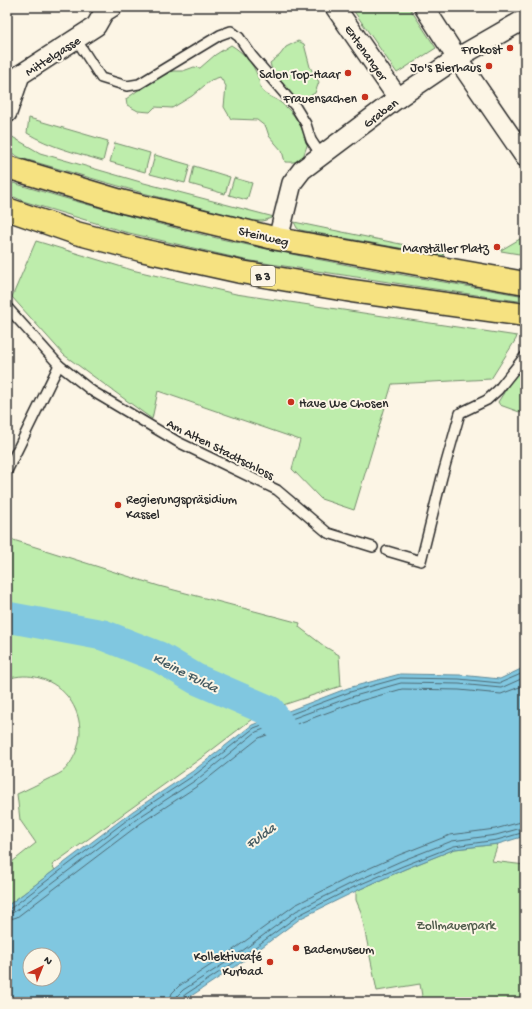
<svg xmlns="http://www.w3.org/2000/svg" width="532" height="1009" font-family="'Gochi Hand',sans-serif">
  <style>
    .green { fill: #beedac; stroke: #748c6c }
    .water { fill: #80c7e0; stroke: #5e8998; fill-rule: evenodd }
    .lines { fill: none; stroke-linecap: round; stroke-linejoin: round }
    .shore { stroke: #4d6973; stroke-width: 1 }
    .river { stroke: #80c7e0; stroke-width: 31 }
    .lane-casing { stroke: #2b2b2b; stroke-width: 12 }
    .street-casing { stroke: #2b2b2b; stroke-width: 22 }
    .primary-casing { stroke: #2b2b2b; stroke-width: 25 }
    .lane { stroke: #fcf5e5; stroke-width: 9 }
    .street { stroke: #fcf5e5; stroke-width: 19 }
    .primary { stroke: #f6e281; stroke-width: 22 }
    .poi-dot { fill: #c8321e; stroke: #fcf5e5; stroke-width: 1.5 }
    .labels { text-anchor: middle; stroke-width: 4; stroke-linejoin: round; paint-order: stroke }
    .shield { fill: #fcf5e5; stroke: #6a6863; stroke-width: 1 }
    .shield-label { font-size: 12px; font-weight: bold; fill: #2b2b2b }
    .poi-label { font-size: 13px; fill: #2b2b2b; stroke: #fcf5e5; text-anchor: end }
    .street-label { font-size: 13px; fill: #2b2b2b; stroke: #fcf5e5 }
    .park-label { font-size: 13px; fill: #505c4b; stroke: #fcf5e5 }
    .water-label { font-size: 14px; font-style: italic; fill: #445a61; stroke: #fcf5e5 }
  </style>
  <rect width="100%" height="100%" fill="#fcf5e5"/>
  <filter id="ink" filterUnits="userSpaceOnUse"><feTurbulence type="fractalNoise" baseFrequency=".025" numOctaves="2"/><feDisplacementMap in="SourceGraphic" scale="8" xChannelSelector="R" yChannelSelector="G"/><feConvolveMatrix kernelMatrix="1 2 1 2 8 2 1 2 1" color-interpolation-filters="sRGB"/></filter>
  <g filter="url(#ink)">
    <!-- green -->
    <g class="green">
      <polygon points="351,7 409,7 436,48 397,73"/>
      <polygon points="298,41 304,44 310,67 319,82 315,93 302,100 292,98 287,93 283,83 273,74 270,63 280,55 286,47"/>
      <path d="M231 45C244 53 253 63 258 77 260 81 259 86 261 89 265 96 276 98 281 103 295 113 302 127 308 143 302 159 304 163 285 162L282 151 269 136 266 127 257 120 231 119 224 107 226 86 220 77 211 80 192 96 172 108 155 107 150 112 138 111 127 105 126 99 155 78 173 71H183L194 67 200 68 215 55Z"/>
      <path d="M29 118 108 141 103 161C76 153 50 147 27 133Z"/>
      <path d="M9 135 40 153 144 183 274 217 263 221H254L143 193 21 158C9 152 3 149 9 135Z"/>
      <polygon points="115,143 150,153 145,172 110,162"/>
      <polygon points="155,155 190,165 185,183 150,174"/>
      <polygon points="194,166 230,177 225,194 190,184"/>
      <polygon points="234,178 252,183 247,200 229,195"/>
      <path d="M13 183C91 206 169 228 248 245 340 265 432 280 525 296V302L428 288 245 260 125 232 23 201 12 196 9 191 10 184Z"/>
      <polygon points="294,222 444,253 443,256 300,230 297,228"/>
      <polygon points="525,236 525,255 501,251 501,250"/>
      <polygon points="36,241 132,270 236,294 517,336 516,339 491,379 392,384 354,510 321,499 292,469 300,440 158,391 152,419 64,355 12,297"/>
      <polygon points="525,364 525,414 500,405 498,402 519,369"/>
      <polygon points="7,538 159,586 300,623 299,627 324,646 339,655 341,686 274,708 219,683 153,647 116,633 7,612"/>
      <path d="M7 622 89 640 138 656 256 716 204 756 52 865 55 870 7 906V866L36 843 20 820 17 794C28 789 38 784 48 779 52 777 58 775 62 772 68 768 73 759 76 752 93 708 52 664 7 679Z"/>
      <polygon points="498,844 492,861 525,865 525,1002 423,1002 420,984 377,991 361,912 356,900 356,891 405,869 455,849"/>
    </g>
    <!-- water -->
    <path class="water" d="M521 669 525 670V836L498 844 455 849 405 869 356 891 301 918 235 967 182 1002H7V906L133 811 193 771 252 725 348 688 400 674 460 675 500 679ZM30 955H54V979H30Z"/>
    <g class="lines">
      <!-- shore -->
      <g class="shore">
        <polyline points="7,909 11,908 135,814 196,774 254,728 350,692 400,678 459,679 500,683 521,674 525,674"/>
        <polyline points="7,914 14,912 138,818 199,778 256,732 351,697 401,683 459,684 501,688 521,679 525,679"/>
        <polyline points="7,920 17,917 141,823 202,783 259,738 353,703 402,689 459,690 501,694 525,685"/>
        <polyline points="169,1002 172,993 179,986 226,955 295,905 350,877 399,855 450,835 495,829 525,821"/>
        <polyline points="175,1002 177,996 183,990 230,960 296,911 352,883 401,861 452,841 496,835 525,827"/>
        <polyline points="181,1002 181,998 186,994 232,964 299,915 354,887 403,866 454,846 497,840 525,832"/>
      </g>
      <!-- river -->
      <polyline class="river" points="7,617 103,635 159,657 196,679 270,711 296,751"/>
      <defs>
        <g id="lane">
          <polyline points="76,39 101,78 127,86 139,84 220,35 231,31 239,37 252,56 295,106 306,124 311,140 321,155"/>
          <polyline points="7,307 59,365 92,391 178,442 277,490 328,533 373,547"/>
          <polyline points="7,471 59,365"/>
          <polyline points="387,551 421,561 442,477 460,413 487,400 498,390 525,356"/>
        </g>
        <g id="street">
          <polyline points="335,7 398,98"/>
          <polyline points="424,7 457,58 525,157"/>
          <polyline points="7,113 20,75 96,26 104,12 112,7"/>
          <polyline points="278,239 292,183 302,170 398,98 457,58 525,19"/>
        </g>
        <g id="primary">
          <polyline points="7,167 124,202 278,239 525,283"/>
          <polyline points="7,209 76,233 141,250 241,272 352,291 525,315"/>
        </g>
      </defs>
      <!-- lane casing -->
      <use href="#lane" class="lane-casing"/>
      <!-- street casing -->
      <use href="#street" class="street-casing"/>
      <!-- primary casing -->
      <use href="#primary" class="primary-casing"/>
      <!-- lane -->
      <use href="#lane" class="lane"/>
      <!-- street -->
      <use href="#street" class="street"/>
      <!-- primary -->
      <use href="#primary" class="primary"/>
    </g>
  </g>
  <!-- markers -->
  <g class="poi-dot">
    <circle cx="510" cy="48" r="4"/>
    <circle cx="489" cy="66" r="4"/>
    <circle cx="348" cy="73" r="4"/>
    <circle cx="365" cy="97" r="4"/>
    <circle cx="497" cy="247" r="4"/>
    <circle cx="291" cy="402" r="4"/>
    <circle cx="118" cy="505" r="4"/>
    <circle cx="296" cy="948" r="4"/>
    <circle cx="270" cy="962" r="4"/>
  </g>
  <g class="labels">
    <!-- shield labels -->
    <rect class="shield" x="251" y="266" width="24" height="20" rx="3"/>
    <g class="shield-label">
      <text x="263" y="280">B 3</text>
    </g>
    <!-- poi labels -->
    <g class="poi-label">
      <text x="502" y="53">Frokost</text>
      <text x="481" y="71">Jo's Bierhaus</text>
      <text x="340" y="78">Salon Top-Haar</text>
      <text x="357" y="102">Frauensachen</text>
      <text x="489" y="252">Marställer Platz</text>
      <text x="299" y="407" text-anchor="start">Have We Chosen</text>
      <text x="126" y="503" text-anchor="start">Regierungspräsidium<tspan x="126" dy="15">Kassel</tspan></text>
      <text x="304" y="953" text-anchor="start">Bademuseum</text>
      <text x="262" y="960">Kollektivcafé<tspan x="262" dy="15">Kurbad</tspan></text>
    </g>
    <!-- street labels -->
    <g class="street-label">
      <text transform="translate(367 52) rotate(55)" y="5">Entenanger</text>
      <text transform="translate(52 55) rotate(-33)" y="5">Mittelgasse</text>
      <text transform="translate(380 112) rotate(-37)" y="5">Graben</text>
      <text transform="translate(264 235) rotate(13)" y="5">Steinweg</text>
      <text transform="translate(221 448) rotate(27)" y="5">Am Alten Stadtschloss</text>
    </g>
    <!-- park labels -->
    <g class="park-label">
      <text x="456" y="929">Zollmauerpark</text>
    </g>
    <!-- water labels -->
    <g class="water-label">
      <text transform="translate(186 672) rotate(27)" y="5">Kleine Fulda</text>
      <text transform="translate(260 835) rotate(-36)" y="5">Fulda</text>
    </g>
  </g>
  <!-- margin -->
  <rect width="532" height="1009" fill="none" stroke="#fcf5e5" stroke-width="24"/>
  <rect x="12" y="12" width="508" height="985" fill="none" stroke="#2b2b2b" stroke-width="1.5" filter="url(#ink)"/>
  <!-- north arrow -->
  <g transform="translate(42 967) rotate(43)"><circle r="19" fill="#fcf5e5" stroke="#a8a49b"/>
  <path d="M0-3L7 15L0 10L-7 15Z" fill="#c8321e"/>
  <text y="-6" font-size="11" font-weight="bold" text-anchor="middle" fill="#2b2b2b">N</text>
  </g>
</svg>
